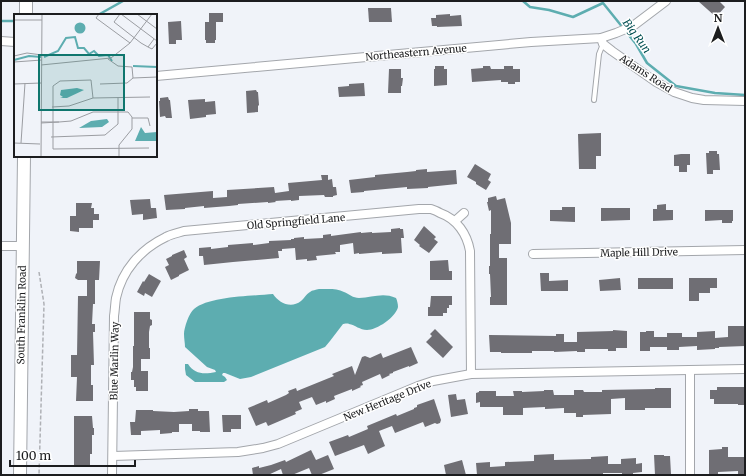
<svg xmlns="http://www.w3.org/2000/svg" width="746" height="476" font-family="Merriweather,serif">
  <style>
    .water { fill: #5dadb0 }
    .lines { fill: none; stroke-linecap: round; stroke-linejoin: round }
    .stream { stroke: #5dadb0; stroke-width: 2.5 }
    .building { fill: #6f6e74 }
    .lane-casing { stroke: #a3a6ab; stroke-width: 6 }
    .street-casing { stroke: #a3a6ab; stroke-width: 10 }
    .secondary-casing { stroke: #a3a6ab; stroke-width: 14 }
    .path { stroke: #afb1b6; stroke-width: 1.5; stroke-dasharray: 4 2; stroke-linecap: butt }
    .lane { stroke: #fff; stroke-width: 4 }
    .street { stroke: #fff; stroke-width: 8 }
    .secondary { stroke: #fff; stroke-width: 12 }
    .labels { text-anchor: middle; stroke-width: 3; stroke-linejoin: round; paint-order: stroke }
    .street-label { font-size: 10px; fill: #1c1d1f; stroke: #fff }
    .water-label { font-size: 11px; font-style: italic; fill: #024f52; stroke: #fff }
    .inset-river { fill: none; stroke: #5dadb0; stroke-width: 2 }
    .inset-road { fill: none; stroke: #9b9da2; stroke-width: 1 }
    .view { fill: #0f766e; fill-opacity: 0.15; stroke: #0f766e; stroke-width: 2 }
    .inset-edge { fill: none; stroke: #1c1d1f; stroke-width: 2 }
  </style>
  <rect width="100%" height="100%" fill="#f0f3f9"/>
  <!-- water -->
  <path class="water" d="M319 289C328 289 337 288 344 292 349 294 353 298 359 298 372 298 382 292 396 298 397 300 398 304 398 307 396 317 377 330 367 330 360 330 355 325 349 324 348 323 343 324 343 324L330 341 325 347 251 377 240 379 225 373H223L222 375 225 377 227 380 224 382H195L186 375 185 369V364H188C195 375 205 374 216 372L215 370 207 367 185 347C185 343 184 339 184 334 184 328 189 313 194 309 209 296 253 296 273 294 279 303 291 309 301 301 304 299 306 294 310 292 312 290 316 290 319 289Z"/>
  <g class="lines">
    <!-- stream -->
    <g class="stream">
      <polyline points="523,1 530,7 549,10 573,17 603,3 636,44 647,63 676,86 715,93 745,95"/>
      <polyline points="98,15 123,1"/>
      <polyline points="1,21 15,21"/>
    </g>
  </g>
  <!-- building -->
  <g class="building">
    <polygon points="698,1 719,1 725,7 716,17"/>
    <polygon points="368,8 391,8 392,22 369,22"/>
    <polygon points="209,13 223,13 223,22 216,22 216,40 215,40 215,43 206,43 206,40 205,40 205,22 209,22"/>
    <polygon points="450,14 450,16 461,15 462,26 437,27 437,26 432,26 431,18 436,18 436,15"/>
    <polygon points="181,21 182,40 176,40 176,44 169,44 168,22"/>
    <polygon points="435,66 444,66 444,69 447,69 447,85 434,86 434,69 435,69"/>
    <polygon points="483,66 490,66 491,69 504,69 504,66 513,66 513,69 520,69 520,82 515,82 515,84 508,84 508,82 501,82 501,80 472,82 471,69 483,68"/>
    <polygon points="389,69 401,69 401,78 403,78 402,86 401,86 401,93 388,93"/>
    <polygon points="364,83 365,96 339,97 338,87 349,86 349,84"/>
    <polygon points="256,90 257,92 258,92 259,105 258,106 258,112 247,113 246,91"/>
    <polygon points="168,97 169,100 170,100 172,118 166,118 165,116 160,117 159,101 160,101 160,98"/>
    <polygon points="205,99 205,102 215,101 216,114 206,115 206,117 190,119 188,100"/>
    <polygon points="601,133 601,156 596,156 596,169 579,169 578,134"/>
    <polygon points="709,151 717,151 717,154 719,154 720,170 713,170 713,174 707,174 706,153 709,153"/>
    <polygon points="681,154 690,154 690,165 687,165 687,172 679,172 679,166 674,166 674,155"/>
    <polygon points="475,164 491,174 488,180 491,182 486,190 476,184 476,182 467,177"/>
    <polygon points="427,169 427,172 456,170 457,184 428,187 428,188 407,189 407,187 364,191 364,192 351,193 349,180 375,177 375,175 407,172 416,171 416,170"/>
    <polygon points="321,175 328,175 328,180 332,179 333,187 336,187 337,195 333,196 333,197 325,197 324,195 299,196 299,200 291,201 291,200 275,201 276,202 268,203 268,202 238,204 238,205 229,206 204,208 204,206 185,208 185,209 166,210 164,195 213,191 213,198 227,197 227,190 274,187 275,193 289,191 288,183 322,180"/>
    <polygon points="496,196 497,200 505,198 511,223 511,244 499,244 499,258 507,258 507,305 490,305 490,297 491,297 490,274 489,274 489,266 490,266 490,234 491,234 491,210 489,211 487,202 488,202 488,198"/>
    <polygon points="150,199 151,208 156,208 157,218 143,220 143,214 132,215 130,200"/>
    <polygon points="76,203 92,203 91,208 94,208 94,214 99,214 99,220 93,220 93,228 79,228 79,232 70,231 70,216 76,216"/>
    <polygon points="666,204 666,210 673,210 673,220 653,221 653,209 657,209 657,205"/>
    <polygon points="562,207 575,207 575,222 550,221 550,210 562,210"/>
    <polygon points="601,208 630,208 630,220 601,221"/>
    <polygon points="705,210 733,210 733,221 732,221 732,223 722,223 722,220 705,221"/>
    <polygon points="424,226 436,237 434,239 438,242 429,253 419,246 420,245 414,240"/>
    <polygon points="400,228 400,229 403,229 404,238 401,238 402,253 382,254 382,252 359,254 359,253 354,254 353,243 340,245 340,252 335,252 336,254 316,256 317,260 307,261 307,259 296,260 295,248 282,249 282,251 278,251 279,258 233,262 204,265 203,256 199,256 199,248 211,247 211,249 228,247 228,245 253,243 253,245 269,243 269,241 291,240 291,239 294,239 294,238 304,237 304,239 323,238 323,235 331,234 331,236 361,232 361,233 372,232 372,233 391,232 391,229"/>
    <polygon points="184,250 187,257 184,259 189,270 179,275 179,276 171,280 165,267 169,265 166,259 172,256 172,255"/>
    <polygon points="448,260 449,271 452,271 452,280 430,280 430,261"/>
    <polygon points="77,261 100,261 99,280 95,280 95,304 93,304 92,324 95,324 95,332 93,332 94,365 91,365 91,385 93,385 93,401 76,401 77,377 71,377 71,355 77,355 78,296 87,296 87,280 78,280 75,278 76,274 77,273"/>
    <polygon points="540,273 549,273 549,281 568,280 568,291 541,291"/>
    <polygon points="149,274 161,281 152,297 145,293 144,296 137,292 143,281 144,282"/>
    <polygon points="620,278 621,290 600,291 599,280"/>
    <rect x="638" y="278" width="35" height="11"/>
    <polygon points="689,278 717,278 717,288 710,288 710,293 699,293 699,301 689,301"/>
    <polygon points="431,296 452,296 452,305 449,305 449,308 447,308 447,313 443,313 443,316 428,316 428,307 430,307"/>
    <polygon points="134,312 150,312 150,319 152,320 152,325 150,326 149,332 149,348 150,348 150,359 141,359 141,371 148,371 148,391 136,391 136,387 134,387 134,380 131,380 131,372 132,372 133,367 133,346 134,346"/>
    <polygon points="728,326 745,326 745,346 719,347 719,348 715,348 715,349 697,350 697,346 679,347 679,350 667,350 667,347 650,347 650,351 640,351 640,332 646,332 646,331 654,331 654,337 667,337 667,333 682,333 682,337 697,337 697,332 715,331 715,338 728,337"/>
    <polygon points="435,329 453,347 443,358 426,342 432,336 430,334"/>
    <polygon points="613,330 627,331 627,348 616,348 616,351 608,351 608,349 585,349 585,352 577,352 577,351 554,352 554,351 532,351 532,353 501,353 501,352 490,352 489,335 556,336 556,334 564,334 564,342 577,342 577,332 613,331"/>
    <polygon points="411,347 418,363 409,367 409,366 393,372 393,373 389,374 390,375 382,379 380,374 362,382 363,385 360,386 361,387 352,391 352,389 334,396 335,399 326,403 326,401 316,405 312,397 299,402 302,409 295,412 296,414 268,426 266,422 256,426 248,408 267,400 268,403 286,395 289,393 288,391 296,388 297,391 334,376 332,374 352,366 355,375 362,357 365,356 370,358 381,353 383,358"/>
    <polygon points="717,387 745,387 745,405 738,405 738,404 714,404 714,399 710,399 710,390 717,390"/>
    <polygon points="655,388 671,388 671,408 645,408 645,410 625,410 625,398 611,399 611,414 583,415 583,417 576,417 576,413 564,413 564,408 545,409 545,407 523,408 523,415 503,415 503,407 480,407 480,402 476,403 476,393 479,392 479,391 496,391 496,396 514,396 513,391 522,391 522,392 544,391 544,390 553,390 554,395 574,395 574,390 583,390 584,392 602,392 602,390 655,389"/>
    <polygon points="456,394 457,400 465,399 468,414 451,417 448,395"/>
    <polygon points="434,399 441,420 440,423 437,424 435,423 425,427 423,422 395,433 392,426 379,431 385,446 368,454 364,445 335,456 329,442 348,435 349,437 368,429 367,426 396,414 397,416 414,409 414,408 417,407 417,405"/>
    <polygon points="189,409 198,409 198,411 209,411 210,432 200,432 200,431 192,431 192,424 179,424 179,432 172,432 172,433 160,434 160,430 141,431 141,435 131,435 130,422 135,422 136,410 153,410 153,411 174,412 189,411"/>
    <polygon points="222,415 241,415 241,429 231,429 231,432 223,432"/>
    <polygon points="74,416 92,416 93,428 94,428 94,435 92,435 92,454 90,454 90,465 74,465"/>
    <polygon points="722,447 728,447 728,457 745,457 745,474 738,474 738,471 718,472 718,475 709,475 709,450 722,449"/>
    <polygon points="311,450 316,460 328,455 334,469 319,475 312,475 309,468 292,475 283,475 281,469 268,475 253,475 252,468 259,466 259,468 271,465 285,460 286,462"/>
    <polygon points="554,454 554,460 591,459 591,457 608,456 608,464 621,464 621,459 636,458 636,464 642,463 642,472 633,473 633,475 622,475 622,473 603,473 603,474 599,474 600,475 477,475 476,463 490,462 490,467 505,466 505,462 534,461 534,455"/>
    <polygon points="654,455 664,455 664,456 670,456 671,474 655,475"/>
    <polygon points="462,460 466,475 446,475 444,465"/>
  </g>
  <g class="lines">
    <defs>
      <polyline id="lane" points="594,100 599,54 603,44"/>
      <g id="street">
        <polyline points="601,38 603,44 612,51 656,82 674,92 692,98 704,100 745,101"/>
        <polyline points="1,41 15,42"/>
        <polyline points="156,76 531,42 601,38 616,33 633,26 666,1"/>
        <polyline points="455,221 464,213"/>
        <polyline points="1,246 22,246"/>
        <polyline points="533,254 745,250"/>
        <polyline points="690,370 690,475"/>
        <polyline points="113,456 238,452 263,448 278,444 418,386 433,381 471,374 745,369"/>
        <path d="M112 475 114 316C115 310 115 304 116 298 122 270 141 249 166 237 171 234 178 233 184 231L419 209C423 209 427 209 431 209 434 210 437 211 440 213 457 219 467 234 470 251L471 374"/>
      </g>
      <g id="secondary">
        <polyline points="26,15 26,1"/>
        <polyline points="20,475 24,156"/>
      </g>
    </defs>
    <!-- lane casing -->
    <use href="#lane" class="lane-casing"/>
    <!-- street casing -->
    <use href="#street" class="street-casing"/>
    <!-- secondary casing -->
    <use href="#secondary" class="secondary-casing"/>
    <!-- path -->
    <polyline class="path" points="39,272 44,304 39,475"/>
    <!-- lane -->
    <use href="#lane" class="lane"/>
    <!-- street -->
    <use href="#street" class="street"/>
    <!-- secondary -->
    <use href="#secondary" class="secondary"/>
  </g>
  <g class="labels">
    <!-- street labels -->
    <g class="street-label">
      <text transform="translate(416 52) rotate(-5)" y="4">Northeastern Avenue</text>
      <text transform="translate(646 73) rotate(33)" y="4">Adams Road</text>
      <text transform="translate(296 221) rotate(-5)" y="4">Old Springfield Lane</text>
      <text transform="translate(639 252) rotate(-1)" y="4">Maple Hill Drive</text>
      <text transform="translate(21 315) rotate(-89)" y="4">South Franklin Road</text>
      <text transform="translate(114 361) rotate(-89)" y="4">Blue Marlin Way</text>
      <text transform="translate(387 400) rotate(-22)" y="4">New Heritage Drive</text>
    </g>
    <!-- water labels -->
    <g class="water-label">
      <text transform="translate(637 36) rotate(54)" y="4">Big Run</text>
    </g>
  </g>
  <!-- overview -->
  <g transform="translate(14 14)">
    <rect width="143" height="143" fill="#f0f3f9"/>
    <path d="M60.5 14a5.5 5.5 0 1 1 11 0a5.5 5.5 0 1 1-11 0ZM63 74 70 76 53 84H46L49 83 46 81 47 76ZM93 105 95 108 88 113 65 114 77 107ZM127 113 131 119 143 118V127H121Z" fill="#5dadb0"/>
    <path class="inset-river" d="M30 43 44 37 52 24 61 23 64 34H70L75 40 80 37 85 42 94 41 98 47M0 46 15 42 27 43M119 52 143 53"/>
    <path class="inset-road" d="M85 0 82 4 116 29M106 0 100 8 127 29 134 33 140 25M107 0 143 27M123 0 143 15M0 6H28M134 33 138 35 143 29M0 42 13 39 28 41M94 45 104 52 118 53 119 64M0 48 28 46M27 51 97 44 116 29 138 0M77 66 46 67 39 72V135L135 134M77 66 79 84M0 70 27 69M86 70 113 69 119 64 143 63M38 93 55 92 79 84 136 83M118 104H134L136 112M27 108H45L27 109M45 108 57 107 79 98H114L118 103V115L105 131V143M37 123 91 121 104 110V83M0 129 26 130M7 129 11 69M27 143 28 0"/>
    <path class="view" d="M25 41H110V96H25Z"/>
    <rect width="143" height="143" class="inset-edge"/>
  </g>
  <!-- border -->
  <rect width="746" height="476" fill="none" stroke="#1c1d1f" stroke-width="4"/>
  <!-- north arrow -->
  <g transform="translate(718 28)" stroke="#ffffff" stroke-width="3" paint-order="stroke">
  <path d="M0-3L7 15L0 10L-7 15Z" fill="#1c1d1f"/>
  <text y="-6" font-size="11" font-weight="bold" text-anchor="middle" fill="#1c1d1f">N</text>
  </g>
  <!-- scale -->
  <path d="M10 460v6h125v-6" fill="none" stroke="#1c1d1f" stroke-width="2"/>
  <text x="16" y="460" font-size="12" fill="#1c1d1f" stroke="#ffffff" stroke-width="3" paint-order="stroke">100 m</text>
</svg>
